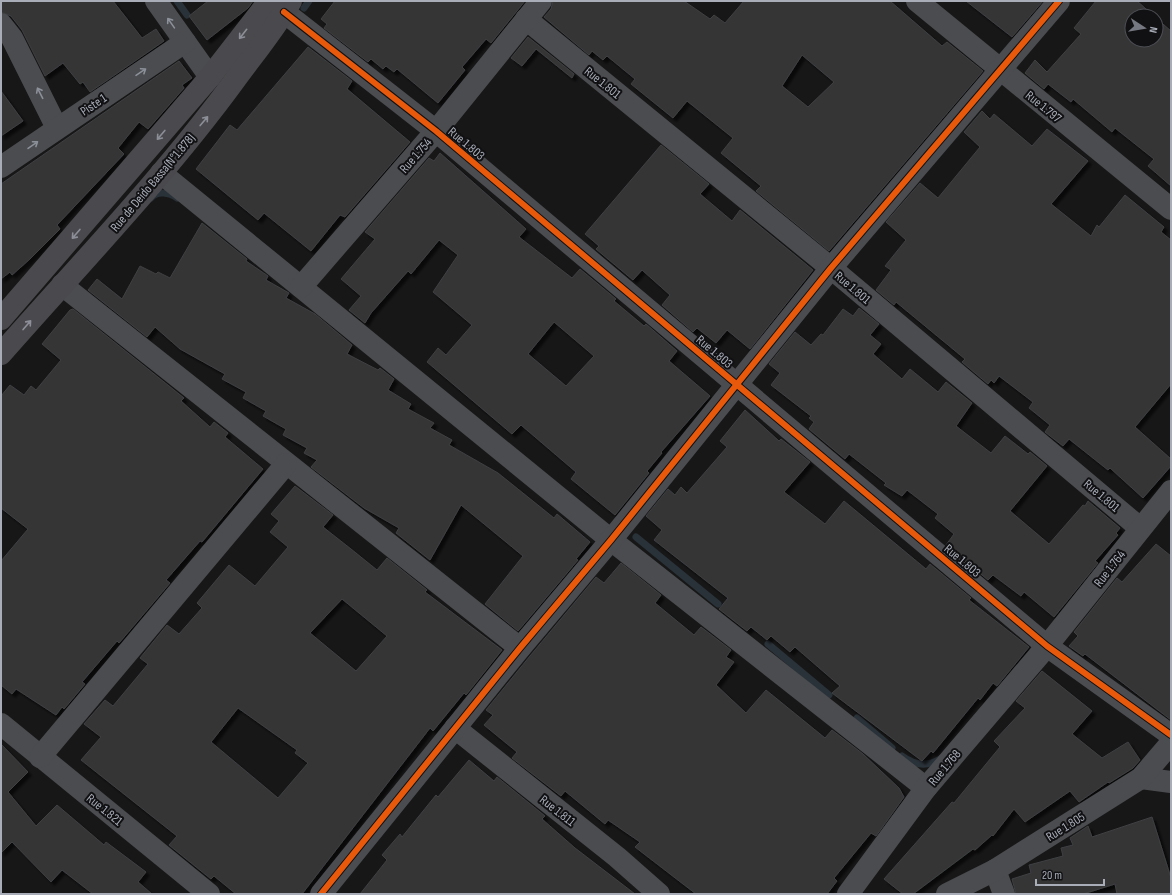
<svg xmlns="http://www.w3.org/2000/svg" width="1172" height="895" font-family="'Sofia Sans Condensed',sans-serif">
  <style>
    .lines { fill: none; stroke-linecap: round; stroke-linejoin: round }
    .stream { stroke: #2a3239; stroke-width: 7 }
    .building { fill: #353536; stroke: #3f4043; fill-rule: evenodd; filter: url(#shadow) }
    .street { stroke: #4b4c50; stroke-width: 22 }
    .secondary { stroke: #4a4a4e; stroke-width: 22 }
    .cycleway-casing { stroke: #111113; stroke-width: 8 }
    .cycleway { stroke: #e8590c; stroke-width: 6 }
    .oneway { stroke: #8c9099 }
    .oneway2 { stroke: #8c8f98 }
    .labels { text-anchor: middle; stroke-width: 4; stroke-linejoin: round; paint-order: stroke }
    .street-label { font-size: 13px; fill: #a8adb8; stroke: #111113 }
  </style>
  <defs>
    <filter id="shadow"><feDropShadow dx="3.5" dy="3.5" stdDeviation="1" flood-color="#0009"/></filter>
  </defs>
  <rect width="100%" height="100%" fill="#171717"/>
  <g class="lines">
    <!-- stream -->
    <g class="stream">
      <polyline points="177,1 187,15"/>
      <polyline points="304,8 309,1"/>
      <path d="M151 198C157 190 170 193 177 198"/>
      <polyline points="636,537 718,604"/>
      <polyline points="768,644 829,695"/>
      <polyline points="857,718 892,748"/>
      <path d="M902 756C914 765 927 767 940 759"/>
    </g>
  </g>
  <!-- building -->
  <g class="building">
    <polygon points="1,1 113,1 142,38 156,29 164,41 90,92 83,82 80,84 63,63 45,76 22,30 11,16 1,12"/>
    <polygon points="208,1 253,1 248,8 207,40 189,16"/>
    <polygon points="335,1 525,1 491,43 486,39 462,67 465,70 438,103 397,69 394,72 386,66 383,69 371,59 368,62 324,28 327,24 321,19"/>
    <path d="M553 1H684L710 19 714 15 725 23 744 1H890L942 46 947 42 983 71 829 251 756 191 761 186 721 153 733 138 687 101 673 118 631 84 635 79 607 56 603 60 592 51 589 55 544 17 551 9ZM802 55 834 82 808 107 782 86Z"/>
    <polygon points="966,1 1043,1 1012,37"/>
    <polygon points="1096,1 1137,1 1154,16 1132,16 1132,40 1156,40 1156,18 1171,31 1171,186 1148,166 1154,159 1115,128 1112,132 1073,99 1071,102 1048,84 1044,89 1025,73 1035,60 1047,72 1081,34 1074,28"/>
    <polygon points="528,37 574,74 572,78 536,49 522,66 511,58"/>
    <polygon points="308,47 352,81 347,89 410,142 345,217 340,215 311,251 264,213 258,220 196,169 230,125 237,130"/>
    <polygon points="179,61 192,78 182,85 184,88 148,129 139,122 118,148 124,154 57,225 60,229 30,259 12,275 10,272 1,279 1,184"/>
    <polygon points="1,91 23,121 1,136"/>
    <polygon points="982,111 990,119 994,114 1032,146 1047,129 1088,161 1051,204 1091,236 1097,225 1099,227 1125,195 1164,227 1161,232 1171,240 1171,384 1135,427 1171,459 1171,466 1143,498 1110,468 1108,470 1069,439 1063,446 1045,432 1050,425 1029,408 1033,402 999,376 994,383 991,380 988,384 962,362 965,359 896,302 894,305 876,290 891,270 885,266 906,240 886,222 920,183 938,198 980,147 964,132"/>
    <polygon points="661,145 709,184 700,194 732,221 740,210 813,270 750,349 727,330 716,343 697,328 693,332 662,305 670,295 642,270 633,280 596,249 599,246 585,234"/>
    <path d="M440 153 526 229 519 237 572 278 580 269 616 299 614 301 644 326 646 324 677 351 669 361 710 396 661 452 662 453 647 471 649 473 615 515 571 479 576 472 521 425 512 434 427 362 438 348 446 355 472 325 433 292 458 255 439 240 411 274 408 271 371 313 365 323 349 310 361 296 341 279 375 239 365 232 429 158 434 161ZM554 322 594 356 566 386 528 354Z"/>
    <polygon points="202,223 247,259 246,261 268,276 266,280 289,293 286,298 315,314 352,345 347,354 378,370 380,368 394,379 388,390 411,404 408,409 434,423 430,428 452,440 449,445 498,473 554,518 557,514 590,542 576,559 578,560 518,631 485,604 523,556 461,505 430,560 396,533 399,528 364,508 311,467 317,460 304,453 307,448 283,435 286,429 263,416 266,411 243,398 246,392 222,379 225,374 180,349 155,327 147,337 88,290 97,279 122,299 140,266 156,274 158,272 170,278"/>
    <polygon points="859,308 879,324 870,335 881,344 873,354 902,379 910,369 938,392 946,382 972,403 956,426 991,453 1005,436 1028,454 1030,452 1047,466 1010,511 1049,544 1083,505 1085,506 1088,501 1120,528 1116,533 1118,535 1095,561 1098,563 1054,617 1024,592 1021,596 993,575 988,580 946,545 954,534 935,518 938,514 907,490 902,496 884,485 886,483 849,454 845,459 809,429 814,422 809,418 811,416 771,385 780,373 769,364 795,332 811,345 821,334 823,335 843,309 853,316"/>
    <polygon points="73,309 184,398 181,401 210,427 214,422 228,433 225,437 263,469 202,542 200,541 166,580 170,583 119,643 117,641 82,682 85,684 64,709 62,707 56,715 16,689 12,694 1,685 1,561 28,529 1,508 1,396 10,385 24,395 31,386 36,390 61,360 42,344 70,310"/>
    <polygon points="745,410 779,441 781,439 810,462 784,492 825,524 844,501 926,569 930,564 971,598 969,600 1029,647 997,686 993,683 980,700 978,698 933,753 931,751 922,761 832,693 840,686 795,647 790,652 771,636 767,640 751,627 747,631 719,609 728,598 654,540 662,530 646,516 668,489 675,495 681,487 687,493 727,447 720,441"/>
    <path d="M295 486 333 515 323 527 351 549 377 570 387 558 427 590 425 592 502 650 466 695 464 693 433 731 430 728 302 894H236L214 876 211 879 169 845 177 836 81 760 101 737 84 724 105 700 113 706 148 664 140 658 167 625 179 634 202 608 197 603 229 565 255 586 288 547 270 532 279 521 271 514ZM342 599 387 636 356 671 310 633ZM238 708 297 750 295 753 308 763 278 798 211 742Z"/>
    <polygon points="1156,544 1171,556 1171,720 1085,654 1083,656 1069,646 1078,636 1074,632 1117,578 1122,582"/>
    <polygon points="621,563 661,595 655,603 694,635 701,627 731,650 726,657 734,662 716,685 746,713 766,690 825,738 832,730 863,754 899,788 904,797 876,836 871,833 834,878 837,881 827,894 696,894 635,847 640,842 608,820 605,824 565,791 561,796 512,758 517,752 484,725 493,715 486,710 530,656 596,577 604,583"/>
    <polygon points="1042,671 1092,711 1072,734 1102,758 1128,742 1140,760 1133,768 1109,783 1108,782 1079,802 1070,791 1025,822 1014,809 993,836 992,835 975,850 973,849 913,894 903,894 884,879 952,802 954,803 1000,747 994,741 1025,708 1016,701"/>
    <polygon points="1,744 28,772 8,792 36,826 57,805 104,845 106,842 146,872 138,882 152,894 93,894 62,870 51,882 12,842 1,853"/>
    <polygon points="469,760 494,781 497,777 545,816 542,819 575,848 635,894 360,894 387,860 382,855 400,834 402,837 436,795 438,797"/>
    <polygon points="1152,817 1171,878 1171,894 1117,894 1115,884 1083,894 1016,894 1012,879 1031,873 1029,865 1063,856 1061,848 1073,845 1070,838 1088,826 1092,837"/>
  </g>
  <g class="lines">
    <!-- street -->
    <g class="street">
      <polyline points="156,1 210,77"/>
      <polyline points="917,1 1171,209"/>
      <polyline points="284,12 436,131 1047,646 1171,735"/>
      <polyline points="526,19 831,268 1140,528"/>
      <polyline points="1,24 12,38 57,128"/>
      <polyline points="1,167 185,42"/>
      <polyline points="161,173 611,540 926,788"/>
      <polyline points="62,285 520,648"/>
      <polyline points="301,287 436,131 541,1"/>
      <polyline points="1,724 209,894"/>
      <polyline points="455,728 617,857 659,894"/>
      <polyline points="40,757 286,464"/>
      <polyline points="1141,778 1171,782"/>
      <polyline points="995,870 1004,894"/>
      <polyline points="321,894 520,648 611,540 831,268 1059,1"/>
      <polyline points="848,894 926,788 1047,646 1171,491"/>
      <polyline points="947,894 995,870 1141,778 1171,743"/>
    </g>
    <!-- secondary -->
    <g class="secondary">
      <polyline points="1,319 210,77 269,1"/>
      <path d="M1 354C80 264 164 177 235 80 254 54 275 29 291 1"/>
    </g>
    <defs>
      <g id="cycleway">
        <polyline points="284,12 436,131 1047,646 1171,735"/>
        <polyline points="321,894 520,648 611,540 831,268 1059,1"/>
      </g>
    </defs>
    <!-- cycleway casing -->
    <use href="#cycleway" class="cycleway-casing"/>
    <!-- cycleway -->
    <use href="#cycleway" class="cycleway"/>
  </g>
  <!-- one-way arrows -->
  <defs><path id="oneway-shaft" d="M-6 0H5M1.5-3L5.5 0L1.5 3" fill="none" stroke-width="1.6" stroke-linecap="round" stroke-linejoin="round"/></defs>
  <g class="oneway">
    <use href="#oneway-shaft" transform="translate(171 23) rotate(-125)"/>
    <use href="#oneway-shaft" transform="translate(141 72) rotate(-34)"/>
    <use href="#oneway-shaft" transform="translate(40 93) rotate(-117)"/>
    <use href="#oneway-shaft" transform="translate(33 145) rotate(-35)"/>
  </g>
  <g class="oneway2">
    <use href="#oneway-shaft" transform="translate(243 34) rotate(128)"/>
    <use href="#oneway-shaft" transform="translate(204 121) rotate(-50)"/>
    <use href="#oneway-shaft" transform="translate(161 135) rotate(130)"/>
    <use href="#oneway-shaft" transform="translate(76 234) rotate(131)"/>
    <use href="#oneway-shaft" transform="translate(27 325) rotate(-49)"/>
  </g>
  <g class="labels">
    <!-- street labels -->
    <g class="street-label">
      <text transform="translate(603 82) rotate(39)" y="5">Rue 1.801</text>
      <text transform="translate(93 104) rotate(-34)" y="5">Piste 1</text>
      <text transform="translate(1044 106) rotate(39)" y="5">Rue 1.797</text>
      <text transform="translate(467 143) rotate(40)" y="5">Rue 1.803</text>
      <text transform="translate(415 155) rotate(-49)" y="5">Rue 1.754</text>
      <text transform="translate(152 182) rotate(-50)" y="5">Rue de Deido Bassa(N°1.878)</text>
      <text transform="translate(853 287) rotate(40)" y="5">Rue 1.801</text>
      <text transform="translate(715 351) rotate(40)" y="5">Rue 1.803</text>
      <text transform="translate(1102 495) rotate(40)" y="5">Rue 1.801</text>
      <text transform="translate(963 560) rotate(40)" y="5">Rue 1.803</text>
      <text transform="translate(1109 568) rotate(-52)" y="5">Rue 1.764</text>
      <text transform="translate(944 767) rotate(-50)" y="5">Rue 1.768</text>
      <text transform="translate(105 809) rotate(39)" y="5">Rue 1.821</text>
      <text transform="translate(558 810) rotate(38)" y="5">Rue 1.811</text>
      <text transform="translate(1065 826) rotate(-32)" y="5">Rue 1.805</text>
    </g>
  </g>
  <!-- border -->
  <rect width="1172" height="895" fill="none" stroke="#a8adb8" stroke-width="4"/>
  <!-- north arrow -->
  <g transform="translate(1144 28) rotate(102)"><circle r="19" fill="#111113" stroke="#4d4f55"/>
  <path d="M0-3L7 15L0 10L-7 15Z" fill="#757880"/>
  <text y="-6" font-size="11" font-weight="bold" text-anchor="middle" fill="#a8adb8">N</text>
  </g>
  <!-- scale -->
  <path d="M1036 879v6h68v-6" fill="none" stroke="#a8adb8" stroke-width="2"/>
  <text x="1042" y="879" font-size="12" fill="#a8adb8" stroke="#111113" stroke-width="3" paint-order="stroke">20 m</text>
</svg>
